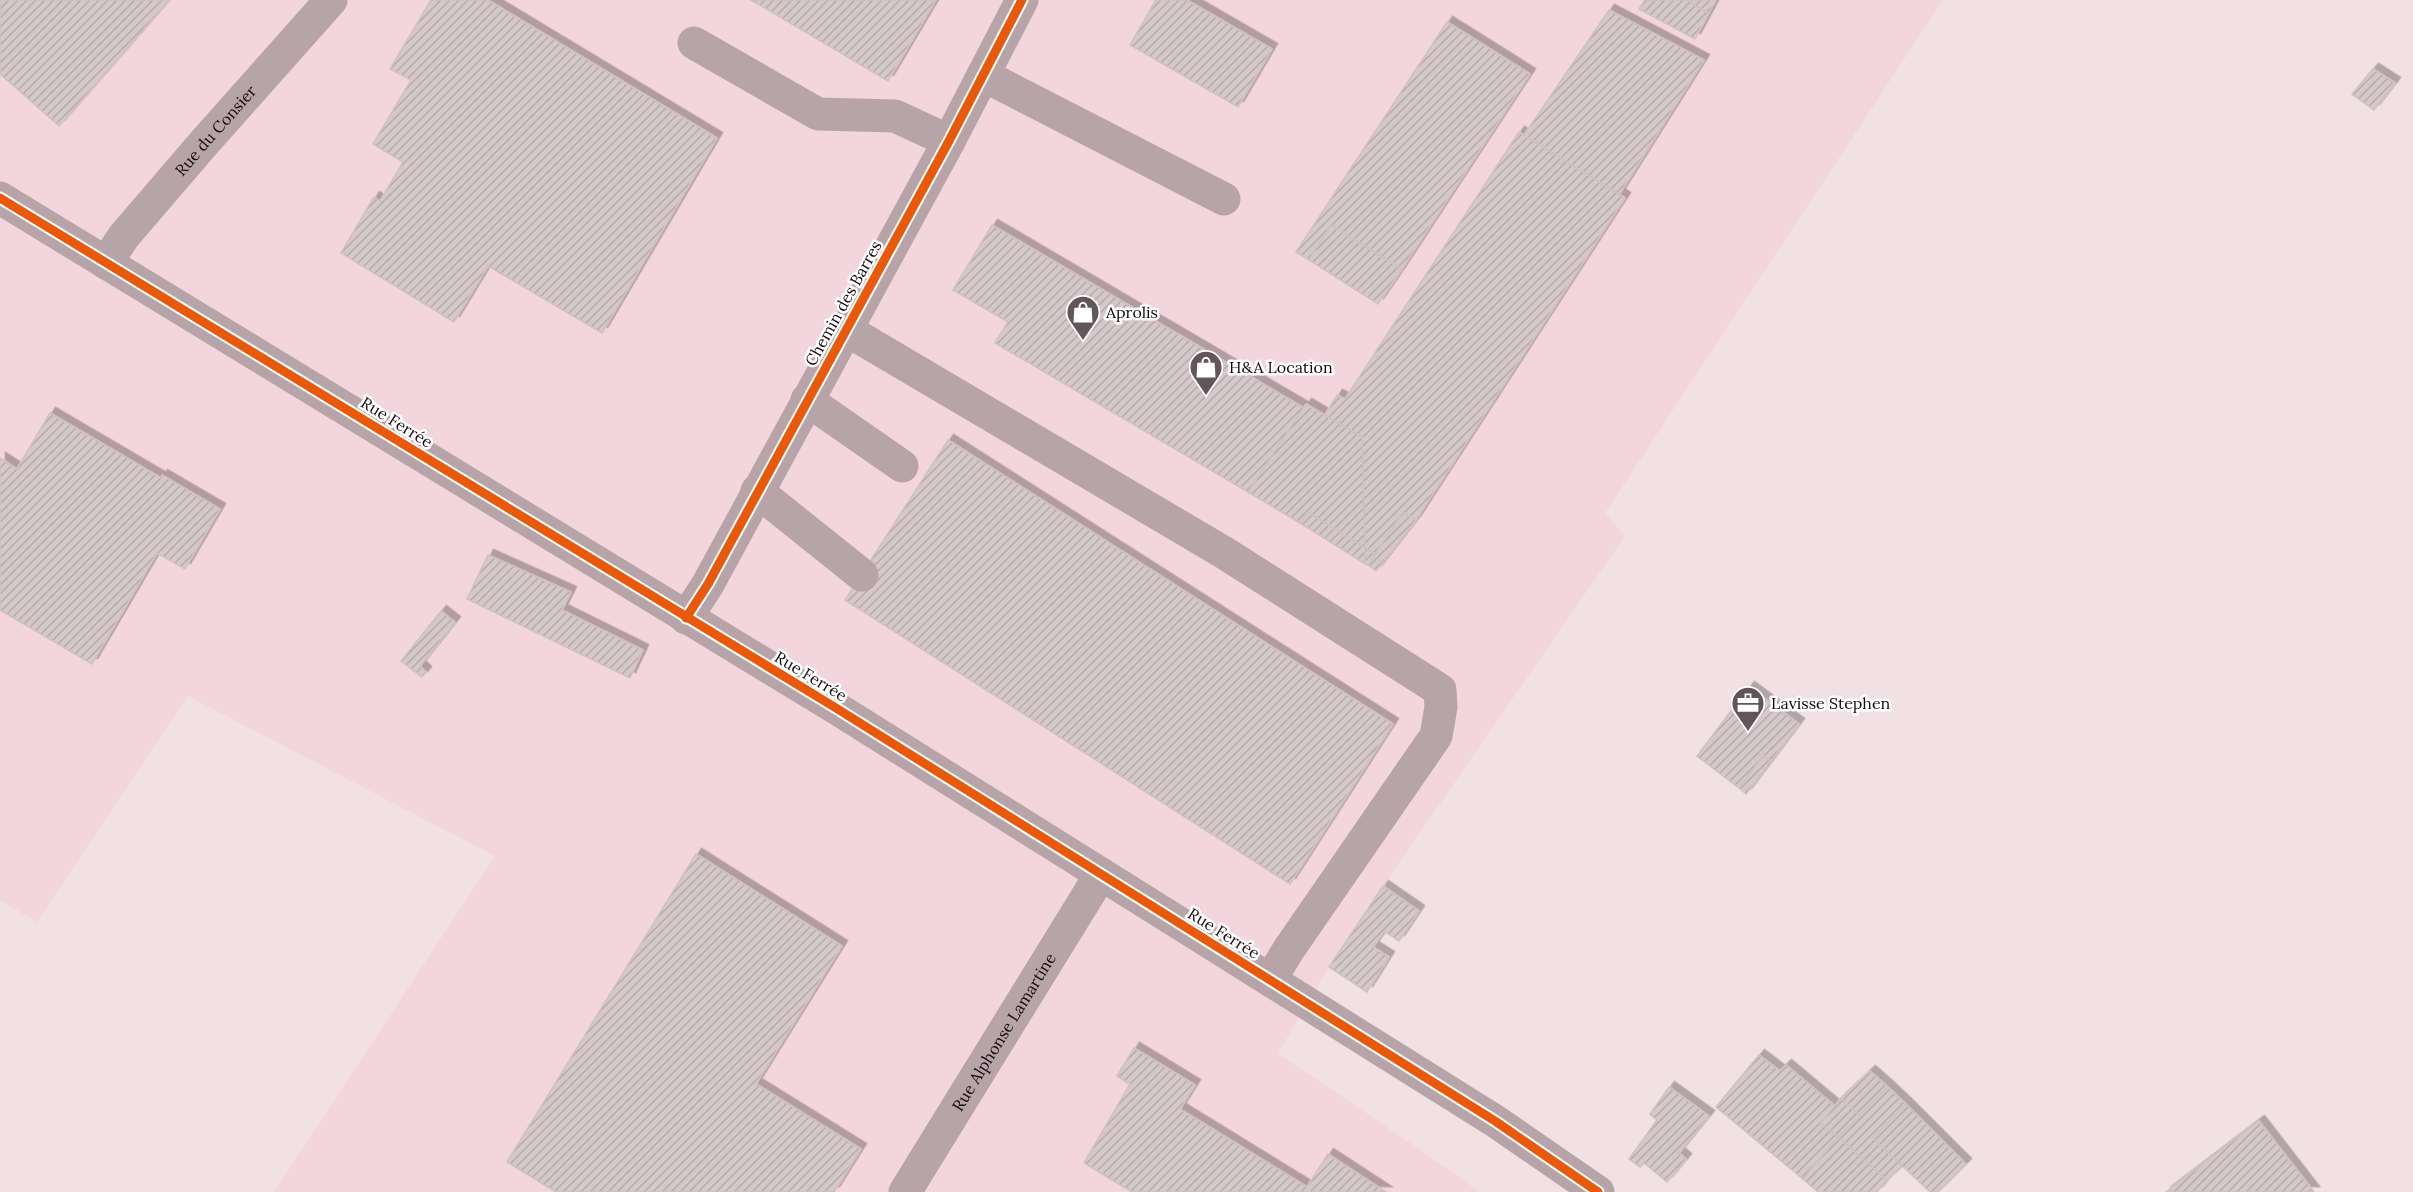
<svg xmlns="http://www.w3.org/2000/svg" width="2413" height="1192" font-family="Lora,serif">
  <style>
    .built { fill: #f3d5dd }
    .building { fill: url(#building-hatch); stroke: #cec1c4; stroke-width: 1.5; filter: url(#shadow) }
    .lines { fill: none; stroke-linecap: round; stroke-linejoin: round }
    .minor { stroke: #b6a4a8; stroke-width: 33 }
    .cycleway-casing { stroke: #fff; stroke-width: 13 }
    .cycleway { stroke: #e8590c; stroke-width: 9 }
    .labels { text-anchor: middle; stroke-width: 5; stroke-linejoin: round; paint-order: stroke }
    .street-label { font-size: 16px; fill: #150b0e; stroke: #fff }
    .poi-label { font-size: 16px; fill: #150b0e; stroke: #fff; text-anchor: start }
  </style>
  <defs>
    <pattern id="building-hatch" width="6" height="6" patternUnits="userSpaceOnUse" patternTransform="scale(1.5)"><rect width="6" height="6" fill="#d5c8cb"/><path d="M-1 1l2-2M0 6l6-6M5 7l2-2" fill="none" stroke="#b6aaad"/></pattern>
    <filter id="shadow"><feDropShadow dx="5.5" dy="-5.5" stdDeviation="0" flood-color="#0004"/></filter>
  </defs>
  <rect width="100%" height="100%" fill="#f1e0e4"/>
  <!-- built -->
  <polygon class="built" points="0,0 1943,0 1605,513 1625,536 1383,886 1329,967 1278,1053 1457,1175 1479,1192 274,1192 495,856 188,696 37,922 0,900"/>
  <!-- building -->
  <g class="building">
    <polygon points="0,0 169,0 59,126 0,74"/>
    <polygon points="431,0 488,0 717,138 602,333 488,266 454,322 341,253 374,197 380,201 403,162 373,144 411,80 390,69"/>
    <polygon points="751,0 936,0 888,81"/>
    <polygon points="1156,0 1187,0 1272,49 1238,107 1130,45"/>
    <polygon points="1645,0 1687,0 1709,13 1695,39 1639,9"/>
    <polygon points="1687,0 1716,0 1709,13"/>
    <polygon points="1609,10 1704,60 1619,195 1524,135"/>
    <polygon points="1447,22 1530,74 1526,80 1402,269 1331,225 1309,260 1296,252"/>
    <polygon points="2373,69 2395,83 2374,110 2352,94"/>
    <polygon points="1519,132 1625,198 1416,520 1403,512 1375,554 1365,548 1362,437 1325,415 1337,395 1345,399"/>
    <polygon points="992,225 1304,408 1248,492 995,343 1008,322 953,290"/>
    <polygon points="1331,225 1402,269 1378,304 1309,260"/>
    <polygon points="1306,404 1362,437 1365,548 1308,512 1300,523 1248,492"/>
    <polygon points="50,413 161,478 162,475 220,509 185,569 157,553 92,664 0,610 0,458 17,469"/>
    <polygon points="948,440 1393,724 1290,884 845,600"/>
    <polygon points="1308,512 1365,548 1365,564 1300,523"/>
    <polygon points="1403,512 1416,520 1376,571 1368,565"/>
    <polygon points="1365,548 1375,554 1368,565 1365,564"/>
    <polygon points="488,555 571,592 562,610 643,650 630,678 467,599"/>
    <polygon points="441,611 455,622 420,666 426,672 422,677 401,661"/>
    <polygon points="1749,687 1799,724 1771,761 1763,756 1739,788 1697,756"/>
    <polygon points="1763,756 1771,761 1746,794 1739,788"/>
    <polygon points="696,854 842,946 756,1084 861,1149 834,1192 556,1192 507,1162"/>
    <polygon points="1383,886 1419,911 1399,941 1384,931 1373,947 1389,957 1367,992 1329,967"/>
    <polygon points="1134,1048 1195,1085 1180,1109 1307,1187 1328,1154 1386,1192 1132,1192 1084,1163 1130,1084 1117,1076"/>
    <polygon points="1759,1055 1780,1071 1786,1065 1835,1106 1821,1123 1838,1137 1803,1179 1716,1107"/>
    <polygon points="1870,1071 1888,1087 1860,1116 1841,1098"/>
    <polygon points="1669,1087 1709,1116 1679,1153 1686,1159 1667,1182 1644,1163 1640,1167 1629,1159 1657,1120 1650,1114"/>
    <polygon points="1888,1087 1906,1104 1873,1138 1903,1166 1887,1180 1838,1137"/>
    <polygon points="1841,1098 1860,1116 1838,1137 1821,1123"/>
    <polygon points="1906,1104 1966,1164 1938,1192 1930,1192 1873,1138"/>
    <polygon points="2259,1121 2314,1192 2166,1192"/>
    <polygon points="1838,1137 1887,1180 1877,1192 1818,1192 1803,1179"/>
  </g>
  <g class="lines">
    <!-- minor -->
    <g class="minor">
      <polyline points="694,43 818,114 895,116 949,141"/>
      <polyline points="983,75 1224,199"/>
      <polyline points="0,198 836,708 1495,1121 1598,1192"/>
      <path id="s1" d="M106 263 124 236 203 144 331 0"/>
      <polyline points="845,329 1223,552 1440,690 1441,707 1436,736 1289,949 1270,980"/>
      <polyline points="807,400 902,466"/>
      <polyline points="757,491 862,575"/>
      <polyline points="686,618 708,584 949,141 1022,0"/>
      <path id="s2" d="M905 1192 1101 874"/>
    </g>
    <defs>
      <g id="cycleway">
        <polyline points="0,198 836,708 1495,1121 1598,1192"/>
        <polyline points="686,618 708,584 949,141 1022,0"/>
      </g>
    </defs>
    <!-- cycleway casing -->
    <use href="#cycleway" class="cycleway-casing"/>
    <!-- cycleway -->
    <use href="#cycleway" class="cycleway"/>
  </g>
  <!-- icons -->
  <defs>
    <symbol id="shop-pin" viewBox="-11 -11 22 30"><path d="M0 17L-7.5 6A9.5 9.5 0 1 1 7.5 6Z" fill="#625659" stroke="#fff"/><path d="M-5-2.5h2.3a2.7 3.5 0 0 1 5.4 0H5L5.5 6h-11ZM-1.5-2.5h3a1.5 2.3 0 0 0-3 0Z" fill="#fff"/></symbol>
    <symbol id="office-pin" viewBox="-11 -11 22 30"><path d="M0 17L-7.5 6A9.5 9.5 0 1 1 7.5 6Z" fill="#625659" stroke="#fff"/><path d="M-6-3h4V-5.5h4V-3h4V5H-6ZM-1-4.5V-3h2v-1.5ZM-6 0V1H6V0Z" fill="#fff"/></symbol>
  </defs>
  <g fill-rule="evenodd">
    <use href="#shop-pin" x="1064" y="293" width="38" height="52"/>
    <use href="#shop-pin" x="1187" y="348" width="38" height="52"/>
    <use href="#office-pin" x="1729" y="684" width="38" height="52"/>
  </g>
  <g class="labels">
    <!-- street labels -->
    <g class="street-label">
      <text dy="6" stroke="none"><textPath href="#s1" startOffset="172">Rue du Consier</textPath></text>
      <text transform="translate(843 303) rotate(-61)" y="6">Chemin des Barres</text>
      <text transform="translate(397 422) rotate(32)" y="6">Rue Ferrée</text>
      <text transform="translate(811 676) rotate(31)" y="6">Rue Ferrée</text>
      <text transform="translate(1224 933) rotate(32)" y="6">Rue Ferrée</text>
      <text dy="6" stroke="none"><textPath href="#s2" startOffset="188">Rue Alphonse Lamartine</textPath></text>
    </g>
    <!-- poi labels -->
    <g class="poi-label">
      <text x="1106" y="318">Aprolis</text>
      <text x="1229" y="373">H&amp;A Location</text>
      <text x="1771" y="709">Lavisse Stephen</text>
    </g>
  </g>
</svg>
